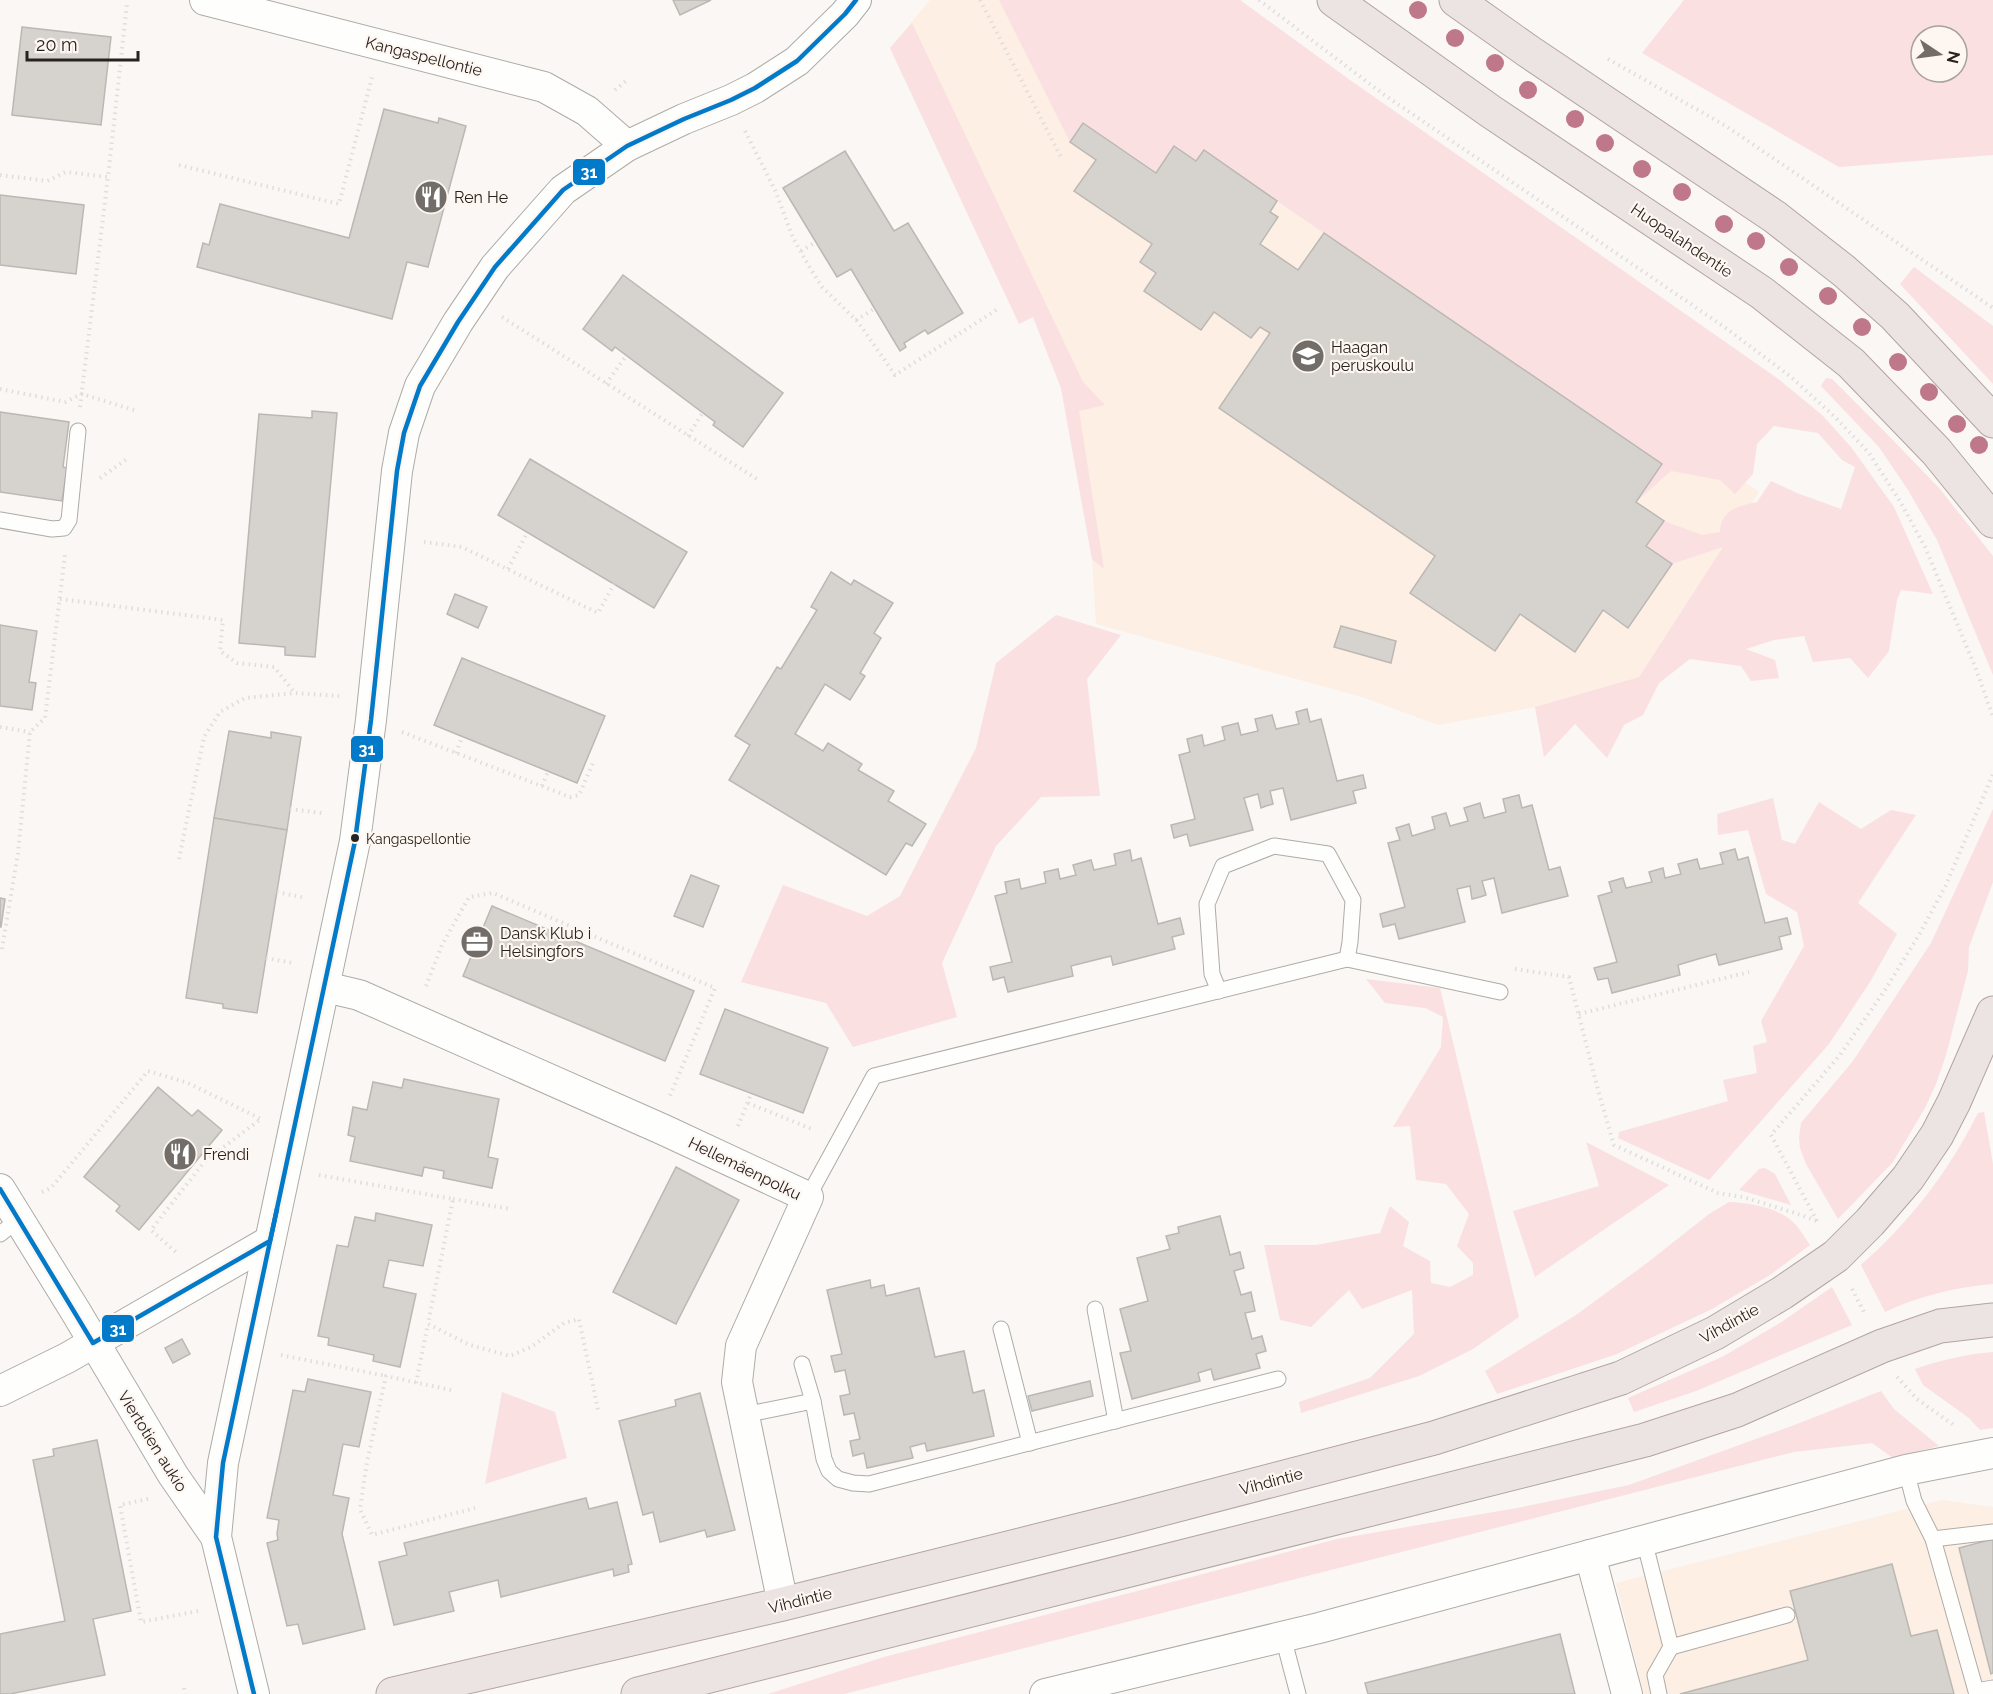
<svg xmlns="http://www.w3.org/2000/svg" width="1993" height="1694" font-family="Raleway,sans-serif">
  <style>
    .built { fill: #fdefe4 }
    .green { fill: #fae0e1; fill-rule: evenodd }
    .building { fill: #d6d3cf; stroke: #bbb8b4; stroke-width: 1.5 }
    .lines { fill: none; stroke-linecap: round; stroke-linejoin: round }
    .service-casing { stroke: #afaba7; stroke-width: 17 }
    .minor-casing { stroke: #afaba7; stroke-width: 32 }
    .primary-casing { stroke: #b3a49f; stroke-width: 35 }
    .path { stroke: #dfdedc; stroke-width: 4; stroke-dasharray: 1.5 4.5; stroke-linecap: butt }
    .service { stroke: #fefefd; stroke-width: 15 }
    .minor { stroke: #fefefd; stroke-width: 30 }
    .primary { stroke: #ece4e2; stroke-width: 33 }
    .bus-1-casing { stroke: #fdf6f1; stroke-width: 9 }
    .bus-1 { stroke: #007ac9; stroke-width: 4.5 }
    .tree { fill: #be788a }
    .bus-dot { fill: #28221e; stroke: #fdf6f1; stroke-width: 2 }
    .labels { text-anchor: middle; stroke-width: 4.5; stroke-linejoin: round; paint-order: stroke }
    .bus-label { font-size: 14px; fill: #28221e; stroke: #fdf6f1; text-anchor: start }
    .street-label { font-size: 16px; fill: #28221e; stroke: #fdf6f1 }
    .poi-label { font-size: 16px; fill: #28221e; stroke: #fdf6f1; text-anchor: start }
    .line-badge { stroke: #fdf6f1; stroke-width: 2 }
    .badge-label { font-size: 16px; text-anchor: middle; font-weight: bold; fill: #fff }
  </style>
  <rect width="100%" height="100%" fill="#faf7f4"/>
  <!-- built -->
  <g class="built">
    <polygon points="930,0 1062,0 1759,492 1639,677 1535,707 1438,725 1362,697 1096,624 1092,559 1061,388 1033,316 1019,324 890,48"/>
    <polygon points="1942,1500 1993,1507 1993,1694 1644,1694 1616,1583"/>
  </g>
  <!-- green -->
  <g class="green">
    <path d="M999 0H1240L1350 80 1777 378 1822 415 1851 447 1894 507 1933 594 1901 590 1897 600 1889 651 1868 678 1850 658 1813 662 1804 636 1774 640 1746 649 1775 660 1779 678 1751 681 1741 666 1690 659 1659 683 1643 715 1624 725 1607 758 1575 724 1544 757 1535 707 1639 677 1723 547 1672 564 1646 546 1664 521 1702 535 1720 532C1721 509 1739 506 1757 502L1771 481 1797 493 1841 509 1855 467 1842 460 1818 433 1774 426 1757 444 1753 474 1735 494 1720 480 1671 471 1636 502 1661 464 1204 151 1196 161 1174 147 1156 173 1083 124 1070 142Z"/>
    <path d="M1684 0H1993V155L1839 167 1642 53ZM1921 36H1957V72H1921Z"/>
    <polygon points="912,23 1083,382 1105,405 1079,411 1104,569 1092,559 1061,388 1033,317 1019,324 890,48"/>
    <polygon points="1914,267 1993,326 1993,384 1900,284"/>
    <polygon points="1826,378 1832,379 1884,431 1939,488 1993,556 1993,675 1937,540 1908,490 1879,447 1821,386"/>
    <polygon points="1056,615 1121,635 1087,679 1100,796 1041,797 996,846 942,963 957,1017 853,1047 826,1003 741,982 783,885 867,916 900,896 976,748 996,663"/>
    <polygon points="1773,798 1782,840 1795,844 1819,802 1861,829 1891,810 1916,815 1858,903 1897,934 1870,982 1829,1044 1709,1180 1618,1138 1619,1132 1728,1101 1723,1080 1757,1073 1753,1046 1767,1042 1761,1021 1804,946 1797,912 1766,894 1748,830 1718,835 1717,814"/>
    <polygon points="1993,809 1993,882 1969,947 1968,971 1946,1055 1936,1084 1925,1108 1893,1162 1838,1219 1806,1164 1800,1148 1799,1138 1801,1123 1853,1061 1931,943"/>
    <polygon points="1366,979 1440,988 1519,1317 1473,1349 1419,1376 1301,1413 1299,1402 1370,1378 1414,1334 1412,1290 1362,1309 1349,1290 1311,1327 1280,1320 1264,1245 1316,1245 1380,1233 1390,1206 1409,1222 1403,1246 1430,1261 1431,1283 1450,1287 1473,1275 1473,1263 1457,1246 1469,1214 1446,1184 1416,1180 1410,1126 1393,1127 1441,1047 1443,1017 1425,1008 1385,1003"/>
    <path d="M1984 1112 1993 1164V1284C1955 1287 1919 1296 1885 1312L1861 1265C1910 1222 1949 1171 1978 1113Z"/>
    <polygon points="1586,1142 1669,1185 1535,1277 1513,1211 1599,1186"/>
    <polygon points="1765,1168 1775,1174 1791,1205 1739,1190 1759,1169"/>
    <path d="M1729 1202C1751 1203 1781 1208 1796 1225 1801 1231 1805 1238 1810 1245L1770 1275 1712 1309 1617 1354 1497 1394 1485 1371 1576 1315 1647 1263 1709 1214Z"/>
    <polygon points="1832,1287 1852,1325 1696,1391 1634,1412 1628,1398 1722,1357 1780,1323"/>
    <path d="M1993 1352V1428L1980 1430 1969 1418 1923 1385 1915 1369C1941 1360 1966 1354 1993 1352Z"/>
    <polygon points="1881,1391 1894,1409 1939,1446 1893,1458 1872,1443 1794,1452 844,1694 768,1694 884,1657 1337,1539 1517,1508 1629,1485 1797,1424"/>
    <polygon points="502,1392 555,1412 567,1458 485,1484"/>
  </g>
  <!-- building -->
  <g class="building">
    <polygon points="673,0 711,0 680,15"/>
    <polygon points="22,27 111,37 101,125 12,115"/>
    <polygon points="384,109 438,123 439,118 466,126 428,267 407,262 392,319 197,267 203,243 209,245 220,204 349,238"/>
    <polygon points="1083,123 1156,173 1174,146 1196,161 1204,150 1277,201 1270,212 1278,217 1260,244 1298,270 1324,233 1662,464 1636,502 1664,521 1646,546 1672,564 1628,628 1603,610 1575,652 1520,614 1495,651 1410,593 1435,556 1219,408 1270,333 1260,327 1251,338 1214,312 1201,330 1144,291 1156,273 1140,262 1152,244 1074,191 1096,160 1070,142"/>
    <polygon points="845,151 894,231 908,223 963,313 928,334 925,330 904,343 906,347 900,351 851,269 837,277 783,188"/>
    <polygon points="0,195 84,205 76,274 0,265"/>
    <polygon points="623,275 783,393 743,447 713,425 715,422 615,347 612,351 583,329"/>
    <polygon points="312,411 337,413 315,657 285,655 285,647 239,643 259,414 312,418"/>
    <polygon points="0,412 69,422 63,467 67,468 62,501 0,492"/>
    <polygon points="530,459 687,552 654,608 498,515"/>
    <polygon points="831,572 851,585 854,580 893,603 874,633 881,638 860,673 865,676 850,700 825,684 795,734 823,751 828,743 862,764 858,770 894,791 888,801 926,824 912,846 906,843 886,875 729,780 750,745 735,736 777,667 781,669 817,610 811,607"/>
    <polygon points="455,594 487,607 478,628 447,614"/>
    <polygon points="0,625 37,631 29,682 36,683 32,710 0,706"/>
    <polygon points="1341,626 1396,641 1391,663 1334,647"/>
    <polygon points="462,658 605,716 577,783 434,725"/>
    <polygon points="1307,709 1310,722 1321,719 1337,781 1363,775 1366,788 1353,791 1356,803 1291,820 1283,788 1270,791 1273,804 1266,806 1261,808 1258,794 1244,798 1253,830 1190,846 1187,834 1174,838 1171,825 1195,819 1179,755 1190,752 1187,739 1202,735 1204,746 1225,740 1222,727 1238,723 1241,735 1258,731 1255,719 1272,715 1276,729 1299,724 1296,712"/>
    <polygon points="229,731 271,738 271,732 301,737 287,830 214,818"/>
    <polygon points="1519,795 1522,808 1532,805 1549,870 1560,867 1568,896 1502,913 1494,878 1482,881 1486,895 1480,897 1472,899 1470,886 1457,889 1465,922 1399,939 1395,924 1383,927 1380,914 1405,907 1388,843 1400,840 1396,828 1409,824 1412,836 1435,829 1432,817 1446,813 1450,826 1468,821 1464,808 1480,803 1484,818 1506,812 1503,799"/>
    <polygon points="214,818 287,830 257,1013 223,1008 223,1004 186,998"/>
    <polygon points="1735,849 1738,860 1748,857 1765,923 1787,918 1791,934 1779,937 1782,949 1719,965 1716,954 1698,959 1678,965 1680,975 1612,993 1608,978 1598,980 1594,968 1617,962 1598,896 1612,892 1609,882 1623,878 1626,888 1652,882 1649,872 1663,868 1665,878 1681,874 1678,864 1697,859 1700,869 1723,864 1720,853"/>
    <polygon points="1130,850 1132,861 1141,858 1158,924 1180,918 1184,934 1172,937 1175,949 1113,965 1111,956 1071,966 1073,976 1008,992 1004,977 993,980 990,967 1012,962 995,896 1007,893 1005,882 1019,879 1021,889 1046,883 1044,872 1058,869 1060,879 1076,875 1073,865 1091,860 1094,870 1116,865 1114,854"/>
    <polygon points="691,875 719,886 703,927 674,916"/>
    <polygon points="0,898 5,899 1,927 0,927"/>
    <polygon points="492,906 694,991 665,1061 463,976"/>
    <polygon points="725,1009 828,1048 803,1113 700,1074"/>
    <polygon points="404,1079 499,1099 488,1157 498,1159 492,1188 443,1178 444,1171 424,1167 422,1176 350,1161 355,1137 348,1135 353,1107 367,1110 373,1082 402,1088"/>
    <polygon points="158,1087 192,1116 198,1110 222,1130 139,1230 116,1211 120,1206 84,1177"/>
    <polygon points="676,1167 739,1200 676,1324 613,1292"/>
    <polygon points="376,1213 432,1225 423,1266 389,1260 383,1287 416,1294 400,1367 373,1361 374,1355 328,1345 329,1338 318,1336 337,1245 348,1247 355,1217 375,1221"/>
    <polygon points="1220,1216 1230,1255 1240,1252 1244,1268 1234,1271 1241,1295 1251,1292 1255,1311 1245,1313 1252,1339 1262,1336 1266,1351 1256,1354 1260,1368 1214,1380 1211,1369 1198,1373 1200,1381 1132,1399 1120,1353 1131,1351 1120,1309 1148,1301 1137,1258 1170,1249 1166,1236 1179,1233 1178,1227"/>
    <polygon points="870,1280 871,1288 884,1285 886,1296 919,1288 935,1357 964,1351 973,1393 984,1390 994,1436 927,1451 925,1443 910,1447 913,1458 867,1468 864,1453 853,1456 850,1441 860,1439 854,1413 844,1415 840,1396 850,1394 845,1370 835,1372 831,1356 842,1354 827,1290"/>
    <polygon points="182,1339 190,1354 173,1363 165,1348"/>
    <polygon points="308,1379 371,1392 359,1447 343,1444 333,1495 349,1498 342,1534 365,1629 303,1644 298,1624 287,1626 267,1543 278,1540 277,1534 279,1520 267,1518 293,1390 305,1392"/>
    <polygon points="1090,1381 1093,1396 1032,1411 1028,1396"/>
    <polygon points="700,1393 735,1530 707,1537 705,1530 660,1542 653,1512 643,1515 619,1421 676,1406 675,1400"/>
    <polygon points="97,1440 131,1611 93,1619 105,1675 10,1694 0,1694 0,1634 65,1621 33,1460 54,1456 53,1449"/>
    <polygon points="586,1498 589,1509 617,1502 632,1564 628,1565 629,1572 614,1576 613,1569 501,1597 498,1580 449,1592 454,1611 394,1625 379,1562 407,1555 404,1543"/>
    <polygon points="1993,1539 1993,1673 1991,1674 1959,1548"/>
    <polygon points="1892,1564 1911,1636 1937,1630 1954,1694 1680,1694 1808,1660 1790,1591"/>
    <polygon points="1560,1634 1575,1694 1368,1694 1365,1683"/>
  </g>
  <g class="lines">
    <defs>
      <g id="service">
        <polyline points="0,520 52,529 64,528 69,520 78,431"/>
        <polyline points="1219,991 1212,974 1207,904 1223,866 1274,846 1328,854 1353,900 1350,942 1347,959"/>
        <polyline points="808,1197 874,1076 1347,959 1500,992"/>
        <polyline points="0,1234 19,1219"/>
        <polyline points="1095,1309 1116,1421"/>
        <polyline points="1001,1329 1030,1443"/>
        <polyline points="802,1364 813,1401 824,1459 829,1471 838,1479 853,1483 869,1484 1278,1379"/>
        <polyline points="744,1415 813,1401"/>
        <polyline points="1906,1470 1914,1501 1933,1539 1976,1691 1993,1688"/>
        <polyline points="1933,1539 1993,1532"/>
        <polyline points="1644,1540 1671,1647 1655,1675 1659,1694"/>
        <polyline points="1283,1637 1298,1694"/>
        <polyline points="1671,1647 1787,1615"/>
      </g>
      <g id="minor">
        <polyline points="205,0 544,87 587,111 627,146"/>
        <polyline points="325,987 359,995 664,1130 808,1197 741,1346 737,1382 783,1604"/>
        <polyline points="0,1189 76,1312 173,1475 216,1537"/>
        <polyline points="0,1391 67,1358 270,1241"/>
        <polyline points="1590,1555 1627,1694"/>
        <polyline points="254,1694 216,1537 223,1463 355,841 371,720 397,471 404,433 420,386 458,322 495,267 563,190 627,146 684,119 731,100 755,88 797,61 845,14 856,0"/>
        <polyline points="1045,1694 1319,1628 1906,1470 1993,1453"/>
      </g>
      <g id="primary">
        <polyline points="1334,0 1490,111 1762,293 1851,363 1936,451 1993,521"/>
        <polyline points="1456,0 1528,51 1775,217 1844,271 1895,316 1993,421"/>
        <polyline points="393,1694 783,1604 1120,1520 1434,1438 1621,1378 1715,1333 1782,1293 1836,1256 1870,1222 1908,1178 1937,1135 1954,1102 1993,1013"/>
        <polyline points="638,1694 1645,1440 1737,1410 1882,1346 1940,1326 1993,1320"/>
      </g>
    </defs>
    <!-- service casing -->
    <use href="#service" class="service-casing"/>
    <!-- minor casing -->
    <use href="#minor" class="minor-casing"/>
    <!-- primary casing -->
    <use href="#primary" class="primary-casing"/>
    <!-- path -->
    <g class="path">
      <polyline points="980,0 1061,157"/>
      <polyline points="1259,0 1383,94 1723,326 1791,377 1836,418 1869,453 1901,503 1925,547 1976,669 1993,717"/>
      <polyline points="1608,59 1726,126 1993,308"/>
      <polyline points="615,90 626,81"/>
      <polyline points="745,131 775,190 793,238 810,268 822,287 858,322 895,375 998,309"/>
      <polyline points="179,165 339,204 372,77"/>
      <polyline points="0,175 47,181 66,172 108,177 127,4"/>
      <polyline points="801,251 816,242"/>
      <polyline points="502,317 760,481"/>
      <polyline points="856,320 874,309"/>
      <polyline points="606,384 626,356"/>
      <polyline points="0,389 65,402 82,394 137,411"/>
      <polyline points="80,407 108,177"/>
      <polyline points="688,436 703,412"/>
      <polyline points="100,478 127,459"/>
      <polyline points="424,542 462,547 598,613 614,584"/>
      <polyline points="508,569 527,533"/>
      <polyline points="60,599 223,620 220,651 237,663 274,667 295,693"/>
      <polyline points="0,727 30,732"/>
      <polyline points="402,732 570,797 579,795 593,763"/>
      <polyline points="456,753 462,737"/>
      <polyline points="542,786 548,772"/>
      <polyline points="290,809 322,813"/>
      <polyline points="179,859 204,737 220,712 245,698 295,693 339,696"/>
      <polyline points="277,892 306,898"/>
      <polyline points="2,949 18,853 30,732 45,718 65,555"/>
      <polyline points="266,958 293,963"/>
      <polyline points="1515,969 1569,977 1598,1090 1614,1145 1718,1193 1743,1197 1792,1212 1817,1221"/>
      <polyline points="426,986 442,945 469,897 493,893 715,988 670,1096"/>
      <polyline points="1579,1014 1749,972"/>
      <polyline points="748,1103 814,1130"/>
      <polyline points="738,1126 751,1094"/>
      <polyline points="319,1175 453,1199 428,1324 470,1345 510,1356 531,1347 564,1323 579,1319 598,1410"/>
      <polyline points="42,1192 51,1188 148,1071 188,1083 261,1119 205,1161 151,1230 178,1254"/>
      <polyline points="453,1199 510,1209"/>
      <polyline points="1817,1221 1771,1135 1840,1055 1885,990 1919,935 1946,885 1993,774"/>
      <polyline points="1852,1289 1865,1314"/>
      <polyline points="281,1355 386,1376"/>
      <polyline points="1897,1377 1917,1399 1952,1424 1954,1427"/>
      <polyline points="416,1383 428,1324"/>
      <polyline points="451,1390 386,1376 367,1462 360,1509 372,1535 475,1508"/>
      <polyline points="148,1499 120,1505 141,1622 198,1611"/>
      <polyline points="184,1688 185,1694"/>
    </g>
    <!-- service -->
    <use href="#service" class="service"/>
    <!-- minor -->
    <use href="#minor" class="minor"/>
    <!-- primary -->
    <use href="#primary" class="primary"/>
    <defs>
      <g id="bus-1">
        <polyline points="0,1189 93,1343 270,1241 277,1209"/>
        <polyline points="254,1694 216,1537 223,1463 355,841 371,720 397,471 404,433 420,386 458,322 495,267 563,190 627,146 684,119 731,100 755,88 797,61 845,14 856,0"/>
      </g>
    </defs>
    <!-- bus-1 casing -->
    <use href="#bus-1" class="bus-1-casing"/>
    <!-- bus-1 -->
    <use href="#bus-1" class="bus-1"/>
  </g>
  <!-- trees -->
  <g class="tree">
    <circle cx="1418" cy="10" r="9"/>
    <circle cx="1455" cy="38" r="9"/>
    <circle cx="1495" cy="63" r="9"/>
    <circle cx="1528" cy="90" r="9"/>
    <circle cx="1575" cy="119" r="9"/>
    <circle cx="1605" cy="143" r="9"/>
    <circle cx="1642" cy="169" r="9"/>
    <circle cx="1682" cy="192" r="9"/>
    <circle cx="1724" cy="224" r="9"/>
    <circle cx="1756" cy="241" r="9"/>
    <circle cx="1789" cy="267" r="9"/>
    <circle cx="1828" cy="296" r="9"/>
    <circle cx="1862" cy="327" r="9"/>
    <circle cx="1898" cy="362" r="9"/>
    <circle cx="1929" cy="392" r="9"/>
    <circle cx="1957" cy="424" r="9"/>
    <circle cx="1979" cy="445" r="9"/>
  </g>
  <!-- icons -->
  <defs>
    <symbol id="restaurant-disc" viewBox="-11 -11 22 22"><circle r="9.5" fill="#726d69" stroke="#fdf6f1"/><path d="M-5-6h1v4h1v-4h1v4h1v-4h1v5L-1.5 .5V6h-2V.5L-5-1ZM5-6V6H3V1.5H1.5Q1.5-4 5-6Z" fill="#fff"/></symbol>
    <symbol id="school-disc" viewBox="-11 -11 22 22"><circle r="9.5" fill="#726d69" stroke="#fdf6f1"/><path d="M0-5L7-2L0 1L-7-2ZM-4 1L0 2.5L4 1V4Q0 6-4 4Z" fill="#fff"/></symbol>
    <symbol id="office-disc" viewBox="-11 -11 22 22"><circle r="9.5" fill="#726d69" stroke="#fdf6f1"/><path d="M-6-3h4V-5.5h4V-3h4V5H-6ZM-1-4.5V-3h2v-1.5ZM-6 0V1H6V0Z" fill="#fff"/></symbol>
  </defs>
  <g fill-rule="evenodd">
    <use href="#restaurant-disc" x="412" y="178" width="38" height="38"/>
    <use href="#school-disc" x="1289" y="337" width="38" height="38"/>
    <use href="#office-disc" x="458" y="923" width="38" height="38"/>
    <use href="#restaurant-disc" x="161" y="1135" width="38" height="38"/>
  </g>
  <!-- markers -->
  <circle class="bus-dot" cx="355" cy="838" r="5"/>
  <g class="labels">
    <!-- bus labels -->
    <g class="bus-label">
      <text x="366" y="844">Kangaspellontie</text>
    </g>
    <!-- street labels -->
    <g class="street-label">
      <text transform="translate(424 56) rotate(14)" y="6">Kangaspellontie</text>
      <text transform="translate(1682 240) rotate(34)" y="6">Huopalahdentie</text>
      <text transform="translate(745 1168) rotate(26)" y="6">Hellemäenpolku</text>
      <text transform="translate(1729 1323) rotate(-29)" y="6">Vihdintie</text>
      <text transform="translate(153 1441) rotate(58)" y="6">Viertotien aukio</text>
      <text transform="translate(1271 1481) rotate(-15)" y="6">Vihdintie</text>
      <text transform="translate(800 1600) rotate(-14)" y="6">Vihdintie</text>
    </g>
    <!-- poi labels -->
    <g class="poi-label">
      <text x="454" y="203">Ren He</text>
      <text x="1331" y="353">Haagan<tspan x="1331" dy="18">peruskoulu</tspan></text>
      <text x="500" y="939">Dansk Klub i<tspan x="500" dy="18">Helsingfors</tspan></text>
      <text x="203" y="1160">Frendi</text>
    </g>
  </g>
  <g class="line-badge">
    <rect x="572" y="158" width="34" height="28" rx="6" fill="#007ac9"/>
    <rect x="350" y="735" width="34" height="28" rx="6" fill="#007ac9"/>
    <rect x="101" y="1314" width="34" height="29" rx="6" fill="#007ac9"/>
  </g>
  <g class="badge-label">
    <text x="589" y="178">31</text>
    <text x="367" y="755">31</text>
    <text x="118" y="1335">31</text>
  </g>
  <!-- north arrow -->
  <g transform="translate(1939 54) rotate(103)"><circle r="28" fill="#fdf6f1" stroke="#a8a19d" stroke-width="1.5"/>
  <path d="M0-4.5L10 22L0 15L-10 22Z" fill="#726d69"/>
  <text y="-9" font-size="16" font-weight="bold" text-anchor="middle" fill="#28221e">N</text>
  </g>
  <!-- scale -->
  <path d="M27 51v9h111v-9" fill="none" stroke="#28221e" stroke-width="3"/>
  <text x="36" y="51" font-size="18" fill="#28221e" stroke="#fdf6f1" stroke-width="4.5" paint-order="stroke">20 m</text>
</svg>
